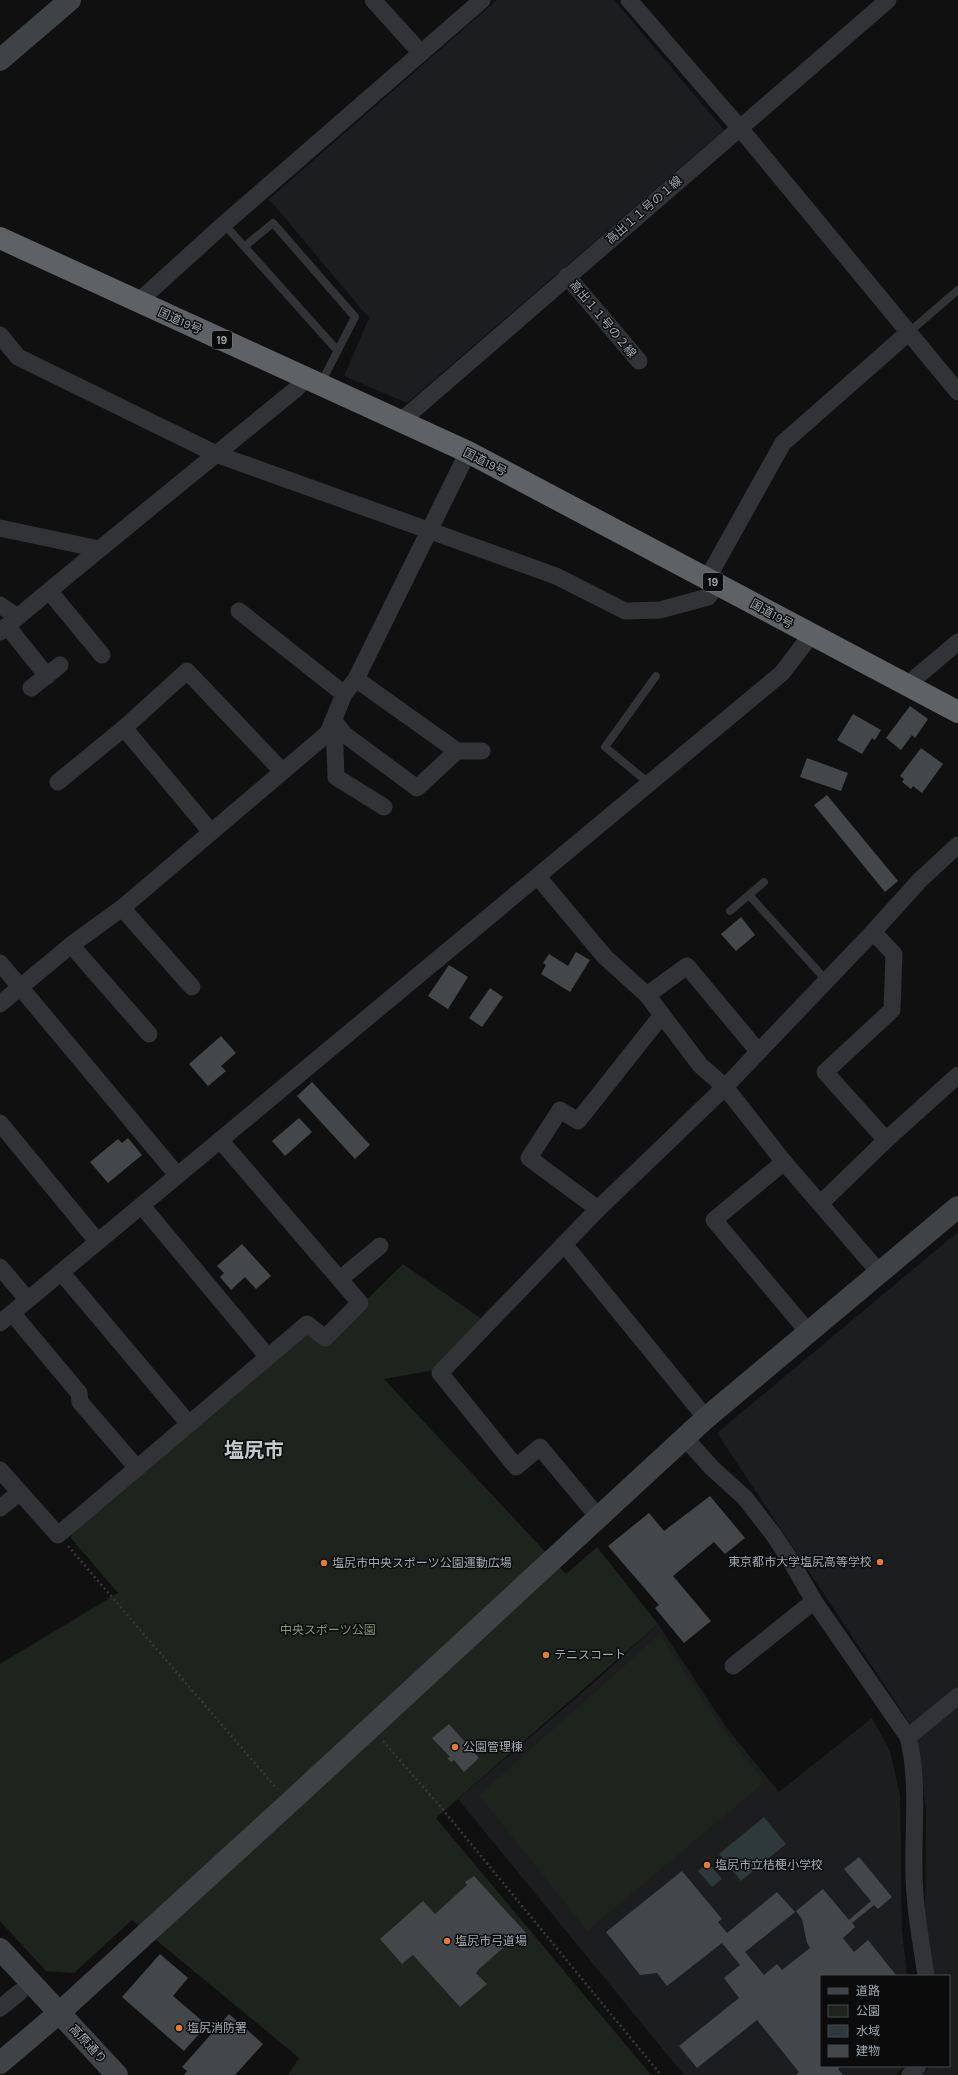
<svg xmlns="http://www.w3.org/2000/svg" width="958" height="2075" font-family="Karla,'Noto Sans JP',sans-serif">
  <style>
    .built { fill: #1c1d1e }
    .green { fill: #1d231d }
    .water { fill: #2d393b }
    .building { fill: #444749 }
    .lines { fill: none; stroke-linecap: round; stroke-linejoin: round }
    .path { stroke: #373a3d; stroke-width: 2.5; stroke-dasharray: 2 3; stroke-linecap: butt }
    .lane { stroke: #313336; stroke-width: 8 }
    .street { stroke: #313336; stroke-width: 17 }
    .secondary { stroke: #3f4346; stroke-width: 22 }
    .highway { stroke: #5e6267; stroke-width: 22 }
    .poi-dot { fill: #e37b36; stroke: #0b0b0c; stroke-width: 1.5 }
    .labels { text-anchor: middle; stroke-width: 3; stroke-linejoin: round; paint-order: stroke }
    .shield { fill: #0b0b0c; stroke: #757b80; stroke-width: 1 }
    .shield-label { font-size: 11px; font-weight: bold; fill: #a2abb1 }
    .street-label { font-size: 12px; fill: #a2abb1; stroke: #0b0b0c }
    .poi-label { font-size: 12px; fill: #a2abb1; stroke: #0b0b0c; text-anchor: start }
    .park-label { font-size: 12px; fill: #819b7a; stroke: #0b0b0c }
    .town-label { font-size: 20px; font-weight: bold; fill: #c3c8cd; stroke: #0b0b0c }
  </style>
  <rect width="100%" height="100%" fill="#101011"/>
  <!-- built -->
  <g class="built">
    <polygon points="497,0 614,0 724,130 407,403 344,376 369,318 269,199"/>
    <polygon points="958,1232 958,1690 911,1725 717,1433"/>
    <polygon points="658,1624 726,1727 779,1792 872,1718 890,1751 900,1795 902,1931 907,1976 821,1976 821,2066 903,2066 896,2075 684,2075 458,1799 598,1679"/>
    <polygon points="958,1701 958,2075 922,2075 930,2066 949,2066 949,1976 932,1976 925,1918 926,1810 917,1735"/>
  </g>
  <!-- green -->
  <g class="green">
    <polygon points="403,1264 483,1320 434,1370 384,1379 566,1574 597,1547 658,1624 436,1818 651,2075 288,2075 299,2058 132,1920 74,1973 46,1971 0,1921 0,1664 118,1593 71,1538 74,1527 302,1331 321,1344"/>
    <polygon points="660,1634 722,1728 765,1782 587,1931 479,1795"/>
  </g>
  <!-- water -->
  <g class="water">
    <polygon points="764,1817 786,1844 741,1881 719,1854"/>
    <polygon points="708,1862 722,1879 712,1887 698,1871"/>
  </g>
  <!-- building -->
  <g class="building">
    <polygon points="910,706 928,719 915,738 912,735 901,750 886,738"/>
    <polygon points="853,714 881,730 875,740 872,738 862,754 837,740"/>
    <polygon points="921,748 943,764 922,793 913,786 911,789 902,782 904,779 900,776"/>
    <polygon points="807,758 848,773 841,791 800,777"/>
    <polygon points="827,795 898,881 885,892 814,805"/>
    <polygon points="741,917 755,935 736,951 721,934"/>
    <polygon points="576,952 590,960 570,992 541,974 546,965 543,963 549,954 568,966"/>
    <polygon points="449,965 468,977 448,1009 428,996"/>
    <polygon points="490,988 503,997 482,1027 469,1018"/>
    <polygon points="221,1036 236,1053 221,1066 226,1071 208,1086 189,1064"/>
    <polygon points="312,1082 370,1145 355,1159 297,1096"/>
    <polygon points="299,1118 312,1132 285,1156 272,1141"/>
    <polygon points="128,1138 142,1155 108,1183 90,1162 118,1139 122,1143"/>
    <polygon points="242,1244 271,1276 256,1289 245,1277 231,1290 220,1277 224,1273 217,1266"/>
    <polygon points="710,1496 745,1538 725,1554 714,1542 673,1576 711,1621 684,1643 655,1608 659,1605 608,1546 649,1513 664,1531"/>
    <polygon points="449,1724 479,1758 464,1772 454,1760 451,1762 447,1758 450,1757 432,1738"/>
    <polygon points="859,1857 892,1897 878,1909 874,1905 852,1923 855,1927 843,1938 854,1952 868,1940 896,1975 821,1976 821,2066 841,2066 838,2069 843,2075 796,2075 799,2072 757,2020 697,2068 679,2046 739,1998 724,1978 740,1965 722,1943 667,1986 657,1973 640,1975 606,1932 682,1871 722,1919 718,1922 727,1933 777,1892 795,1912 745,1952 764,1975 777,1964 782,1970 810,1948 807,1943 802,1919 796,1911 823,1889 849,1920 871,1901 844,1869"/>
    <polygon points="474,1876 527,1934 516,1943 513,1939 479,1969 476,1973 487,1984 460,2007 413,1955 402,1964 380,1939 423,1901 435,1914 467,1885 465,1882"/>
    <polygon points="160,1954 188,1978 173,1996 207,2025 184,2051 122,1997"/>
    <polygon points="229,2014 263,2044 235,2075 184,2075 187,2071 182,2067"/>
  </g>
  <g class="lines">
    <!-- path -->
    <g class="path">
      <polyline points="68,1546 277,1789"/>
      <polyline points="383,1741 439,1805 661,2075"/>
    </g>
    <!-- lane -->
    <g class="lane">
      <polyline points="224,224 337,350"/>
      <polyline points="245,246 273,223 355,317 321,383"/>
      <polyline points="908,333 958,290"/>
      <polyline points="650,784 605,747 656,676"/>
      <polyline points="749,895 826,980"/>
      <polyline points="730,911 764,882"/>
    </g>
    <!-- street -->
    <g class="street">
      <polyline points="373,0 421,53"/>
      <polyline points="629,0 739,127 958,392"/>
      <polyline points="567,276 639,361"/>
      <polyline points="138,302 224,224 482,0"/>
      <polyline points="0,335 18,357 216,454 556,576 625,611 660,610 708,597 718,584"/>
      <polyline points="401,421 888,0"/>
      <polyline points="0,528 99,549"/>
      <polyline points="707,579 783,443 908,333"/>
      <polyline points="50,592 102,655"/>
      <polyline points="0,605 18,617"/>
      <polyline points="239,611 344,694"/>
      <polyline points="7,626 47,676"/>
      <path d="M0 632C97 550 197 470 296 389L306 378"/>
      <polyline points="907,685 958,642"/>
      <polyline points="31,688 60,665"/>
      <polyline points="334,721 344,734 417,788 457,751 356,679"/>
      <polyline points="334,721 336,777 384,807"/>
      <polyline points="124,728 211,832"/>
      <polyline points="457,751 482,751"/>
      <polyline points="58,782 124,728 187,671 282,771"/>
      <polyline points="538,877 605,957 647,995 700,1065 725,1087 784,1162 879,1272"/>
      <polyline points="122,908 192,987"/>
      <polyline points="873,932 894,954 892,1010 825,1072 886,1140"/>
      <polyline points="71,945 149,1034"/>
      <polyline points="0,963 177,1175"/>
      <polyline points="647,995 687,966 758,1051"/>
      <polyline points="0,1004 71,945 122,908 328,733 344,694 356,679 468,452"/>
      <polyline points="0,1123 97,1241"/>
      <polyline points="784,1162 714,1220 809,1333"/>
      <polyline points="821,1203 886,1140 958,1075"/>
      <polyline points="142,1206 267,1356"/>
      <polyline points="598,1209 529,1158 560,1110 578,1121 662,1015"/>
      <polyline points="564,1244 706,1418"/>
      <polyline points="0,1267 27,1299"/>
      <polyline points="61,1272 189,1424"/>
      <polyline points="340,1279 380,1246"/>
      <polyline points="12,1313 79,1393 80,1402 137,1468"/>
      <polyline points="0,1323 782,673 811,635"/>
      <path d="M685 1438 712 1468 745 1498 773 1534 789 1558 814 1601 908 1737C919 1779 913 1827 914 1870 914 1906 921 1941 926 1976"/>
      <polyline points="0,1470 58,1535 307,1324 325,1338 360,1303 220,1140"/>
      <polyline points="0,1508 19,1493"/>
      <polyline points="598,1517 540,1447 516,1467 440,1373 598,1209 725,1087 873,932 920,880 958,845"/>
      <polyline points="733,1666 814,1601"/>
      <polyline points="908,1737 958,1696"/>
      <polyline points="0,2008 20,1992"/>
      <polyline points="910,2075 918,2066"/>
    </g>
    <!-- secondary -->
    <g class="secondary">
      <polyline points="0,60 70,0"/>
      <polyline points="0,1949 117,2075"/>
      <polyline points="0,2063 59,2013 289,1803 706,1418 958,1207"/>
    </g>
    <!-- highway -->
    <polyline class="highway" points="0,238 468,452 958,712"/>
  </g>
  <!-- markers -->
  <g class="poi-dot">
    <circle cx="880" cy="1562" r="4"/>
    <circle cx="324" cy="1563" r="4"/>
    <circle cx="546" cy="1655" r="4"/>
    <circle cx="455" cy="1747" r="4"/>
    <circle cx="707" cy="1865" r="4"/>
    <circle cx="447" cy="1941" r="4"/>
    <circle cx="179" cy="2028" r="4"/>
  </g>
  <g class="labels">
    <!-- shield labels -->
    <g class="shield">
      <rect x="212" y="331" width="20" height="18" rx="3"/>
      <rect x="703" y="573" width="20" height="18" rx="3"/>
    </g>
    <g class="shield-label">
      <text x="222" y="344">19</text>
      <text x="713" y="586">19</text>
    </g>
    <!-- street labels -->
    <g class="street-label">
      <text transform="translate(644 210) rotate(-41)" y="4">高出１１号の１線</text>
      <text transform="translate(603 319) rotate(50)" y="4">高出１１号の２線</text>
      <text transform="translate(180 321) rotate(24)" y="4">国道19号</text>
      <text transform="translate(485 462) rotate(27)" y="4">国道19号</text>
      <text transform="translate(772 614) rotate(29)" y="4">国道19号</text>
      <text transform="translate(88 2044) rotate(47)" y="4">高原通り</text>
    </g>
    <!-- poi labels -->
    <g class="poi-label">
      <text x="872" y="1566" text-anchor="end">東京都市大学塩尻高等学校</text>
      <text x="332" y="1567">塩尻市中央スポーツ公園運動広場</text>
      <text x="554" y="1659">テニスコート</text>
      <text x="463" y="1751">公園管理棟</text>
      <text x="715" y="1869">塩尻市立桔梗小学校</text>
      <text x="455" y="1945">塩尻市弓道場</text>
      <text x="187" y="2032">塩尻消防署</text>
    </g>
    <!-- park labels -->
    <g class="park-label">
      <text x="328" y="1634">中央スポーツ公園</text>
    </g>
    <!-- town labels -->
    <g class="town-label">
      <text x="254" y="1457">塩尻市</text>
    </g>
  </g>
  <!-- legend -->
  <rect x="820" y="1975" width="130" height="92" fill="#0b0b0c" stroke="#474b4e"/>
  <rect x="828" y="1988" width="20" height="6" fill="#3f4346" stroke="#474b4e"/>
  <text x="856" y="1995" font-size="12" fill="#a2abb1">道路</text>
  <rect x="828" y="2005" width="20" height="12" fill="#1d231d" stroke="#474b4e"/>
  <text x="856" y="2015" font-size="12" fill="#a2abb1">公園</text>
  <rect x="828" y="2025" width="20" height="12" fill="#2d393b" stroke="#474b4e"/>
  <text x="856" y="2035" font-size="12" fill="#a2abb1">水域</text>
  <rect x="828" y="2045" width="20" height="12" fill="#444749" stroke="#474b4e"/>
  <text x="856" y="2055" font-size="12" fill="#a2abb1">建物</text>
</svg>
